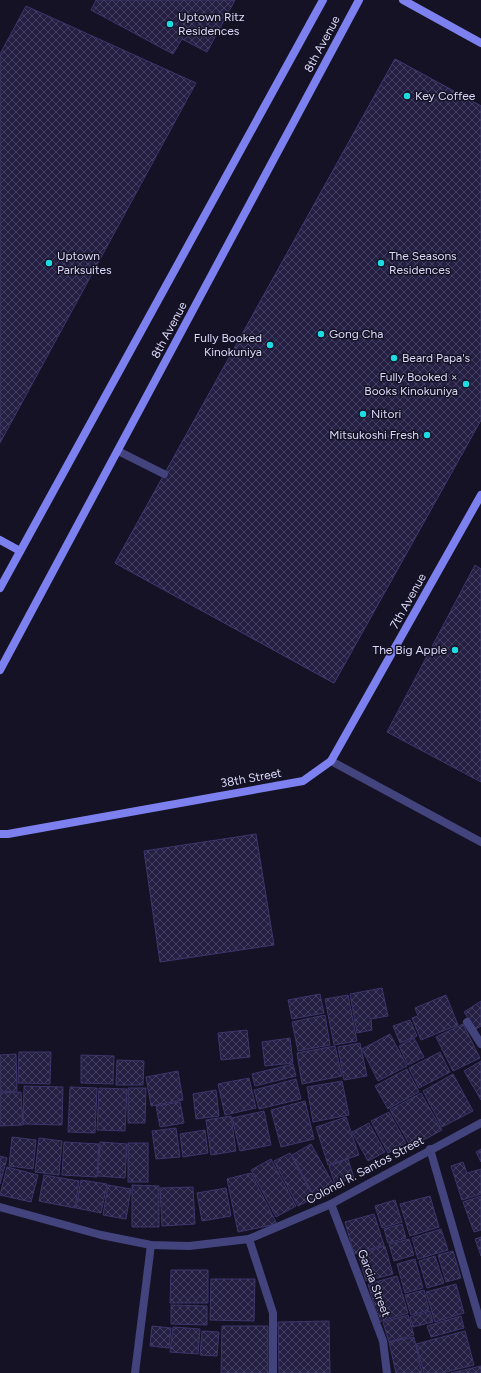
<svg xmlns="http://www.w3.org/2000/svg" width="481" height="1373" font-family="Figtree,sans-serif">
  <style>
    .building { fill: url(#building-cross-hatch); stroke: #3d356c }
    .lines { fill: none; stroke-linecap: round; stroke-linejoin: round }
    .lane { stroke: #43447e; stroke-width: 8 }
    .street { stroke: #43447e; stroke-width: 8 }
    .secondary { stroke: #7d81ef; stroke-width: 8 }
    .poi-dot { fill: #1ddce3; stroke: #141224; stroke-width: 1.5 }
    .labels { text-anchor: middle; stroke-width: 3; stroke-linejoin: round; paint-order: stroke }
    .poi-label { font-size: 12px; fill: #dcdafa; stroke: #141224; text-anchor: start }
    .street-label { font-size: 12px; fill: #dcdafa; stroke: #141224 }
  </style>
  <defs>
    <pattern id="building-cross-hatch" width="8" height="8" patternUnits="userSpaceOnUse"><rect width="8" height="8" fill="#252043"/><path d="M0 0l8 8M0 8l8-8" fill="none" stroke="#44405f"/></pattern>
  </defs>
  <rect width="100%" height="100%" fill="#141224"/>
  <!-- building -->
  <g class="building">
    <polygon points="96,0 235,0 207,52 182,39 173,54 91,10"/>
    <polygon points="26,6 196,83 0,443 0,54"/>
    <polygon points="395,59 481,106 481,420 334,683 115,563"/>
    <polygon points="395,59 481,106 481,420 334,683 115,563"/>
    <polygon points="475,565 481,569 481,782 387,732"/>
    <polygon points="256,834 274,945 160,962 144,851"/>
    <polygon points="382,988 388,1016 371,1019 372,1030 357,1033 350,994"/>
    <polygon points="320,994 324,1013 292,1019 288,1000"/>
    <polygon points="348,995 357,1041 334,1045 325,999"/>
    <polygon points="446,995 458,1025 421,1040 412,1018 418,1016 415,1008"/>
    <polygon points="481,1001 481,1026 476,1029 464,1012"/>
    <polygon points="325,1015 330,1045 298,1051 292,1022"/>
    <polygon points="410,1020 417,1036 400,1043 393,1026"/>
    <polygon points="463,1024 480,1058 453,1071 436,1037"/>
    <polygon points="247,1030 250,1057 221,1060 218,1033"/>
    <polygon points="390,1034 407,1066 378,1081 362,1049"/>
    <polygon points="290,1038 293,1063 265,1066 262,1042"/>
    <polygon points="414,1038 424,1057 408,1065 399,1046"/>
    <polygon points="360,1043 367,1076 344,1080 338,1047"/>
    <polygon points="335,1046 342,1076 302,1084 297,1053"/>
    <polygon points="19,1052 51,1052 50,1084 18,1083"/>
    <polygon points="440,1052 450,1072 419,1088 409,1068"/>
    <polygon points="16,1054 17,1091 0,1092 0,1055"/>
    <polygon points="81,1055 114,1056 113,1084 81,1083"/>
    <polygon points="117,1060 144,1061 143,1085 116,1085"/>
    <polygon points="481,1061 481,1100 464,1071"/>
    <polygon points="293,1064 296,1076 255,1086 252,1074"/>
    <polygon points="407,1069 419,1092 388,1109 375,1086"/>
    <polygon points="178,1071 183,1100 151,1106 146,1077"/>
    <polygon points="453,1074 473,1111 442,1127 423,1091"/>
    <polygon points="249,1078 256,1108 225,1115 218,1084"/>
    <polygon points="296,1079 301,1099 259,1109 254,1090"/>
    <polygon points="342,1081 349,1115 313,1122 307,1087"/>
    <polygon points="24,1086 63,1087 62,1125 23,1124"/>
    <polygon points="70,1087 97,1088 95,1133 68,1132"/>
    <polygon points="99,1088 127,1089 125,1131 97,1130"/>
    <polygon points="128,1088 146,1088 145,1123 128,1123"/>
    <polygon points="216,1090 219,1116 196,1119 193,1094"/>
    <polygon points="21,1092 23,1125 0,1126 0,1093"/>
    <polygon points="421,1093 442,1130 411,1147 390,1110"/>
    <polygon points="305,1101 314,1139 281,1147 271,1110"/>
    <polygon points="180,1102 184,1123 160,1127 156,1106"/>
    <polygon points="264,1111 271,1145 240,1151 232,1118"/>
    <polygon points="389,1112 406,1143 388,1153 371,1121"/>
    <polygon points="231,1116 236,1151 211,1155 206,1120"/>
    <polygon points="346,1117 359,1155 328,1165 316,1127"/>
    <polygon points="369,1123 385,1152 368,1161 352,1132"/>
    <polygon points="176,1128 180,1157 156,1159 152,1131"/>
    <polygon points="205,1130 208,1153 183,1157 180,1134"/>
    <polygon points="12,1137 36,1140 33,1169 9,1166"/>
    <polygon points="39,1138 62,1141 59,1175 35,1172"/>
    <polygon points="64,1142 99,1144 97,1177 62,1175"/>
    <polygon points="100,1142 127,1144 125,1178 98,1176"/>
    <rect x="128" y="1143" width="20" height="39"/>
    <polygon points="311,1144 334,1185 314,1196 292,1155"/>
    <polygon points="481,1149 481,1162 476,1152"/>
    <polygon points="290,1153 314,1198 298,1206 274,1161"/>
    <polygon points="0,1156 7,1158 0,1184"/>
    <polygon points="271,1159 296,1206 276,1217 251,1170"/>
    <polygon points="348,1159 354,1178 335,1184 329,1166"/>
    <polygon points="463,1162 467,1173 481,1169 481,1194 462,1200 451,1166"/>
    <polygon points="7,1167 38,1175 31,1202 0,1195"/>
    <polygon points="251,1173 277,1224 238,1232 227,1179"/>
    <polygon points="44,1175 79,1181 75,1208 39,1201"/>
    <polygon points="81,1180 107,1184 101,1213 76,1208"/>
    <polygon points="108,1185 131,1189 126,1219 103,1215"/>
    <polygon points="132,1185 159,1186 159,1227 132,1227"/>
    <polygon points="193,1187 195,1224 162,1226 160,1188"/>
    <polygon points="226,1188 231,1216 202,1221 197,1193"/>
    <polygon points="430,1196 439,1227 410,1236 400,1204"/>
    <polygon points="481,1196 481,1230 474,1232 463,1202"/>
    <polygon points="395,1200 402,1222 382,1228 375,1206"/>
    <polygon points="374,1214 384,1245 354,1254 345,1222"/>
    <polygon points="402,1224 406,1238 388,1243 384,1229"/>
    <polygon points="441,1229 448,1250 418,1259 412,1238"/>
    <polygon points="481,1237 481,1256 475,1239"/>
    <polygon points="409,1239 414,1255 394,1261 389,1244"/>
    <polygon points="385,1246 393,1274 366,1281 358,1254"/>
    <polygon points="453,1251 461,1278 446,1282 438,1255"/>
    <polygon points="435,1256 444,1283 427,1288 419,1261"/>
    <polygon points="415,1259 423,1288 405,1293 397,1264"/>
    <polygon points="171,1270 208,1270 208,1303 170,1303"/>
    <polygon points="397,1276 408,1313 379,1322 368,1284"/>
    <polygon points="211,1279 255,1279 254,1321 210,1320"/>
    <polygon points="456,1284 464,1313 435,1322 426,1292"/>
    <polygon points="424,1290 429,1310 411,1315 405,1295"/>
    <polygon points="171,1305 207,1306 207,1325 171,1324"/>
    <polygon points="430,1311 433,1322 413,1327 410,1317"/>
    <polygon points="408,1315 414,1335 389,1342 383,1322"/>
    <polygon points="461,1316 464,1328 431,1337 427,1326"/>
    <polygon points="329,1321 330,1373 279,1373 278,1322"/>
    <polygon points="152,1326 171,1328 169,1348 150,1346"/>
    <polygon points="222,1326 268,1326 268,1373 221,1373"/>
    <polygon points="173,1327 200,1329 198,1354 170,1352"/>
    <polygon points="202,1331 219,1332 217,1356 200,1355"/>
    <polygon points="465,1331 474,1365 442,1373 424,1373 416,1344"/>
    <polygon points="414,1337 422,1373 396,1373 389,1342"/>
    <polygon points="481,1366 481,1373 451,1373"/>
  </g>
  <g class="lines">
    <!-- lane -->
    <g class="lane">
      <polyline points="118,451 164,474"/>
      <polyline points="331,1204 383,1341 387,1373"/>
      <polyline points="249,1239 273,1313 273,1373"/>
    </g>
    <!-- street -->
    <g class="street">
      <polyline points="331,761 481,842"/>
      <polyline points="467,1022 481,1044"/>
      <polyline points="430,1149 481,1325"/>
      <polyline points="0,1207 101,1235 151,1245 189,1246 249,1239 331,1204 481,1123"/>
      <polyline points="135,1373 151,1245"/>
    </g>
    <!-- secondary -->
    <g class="secondary">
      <polyline points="403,0 481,43"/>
      <polyline points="0,540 20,551"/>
      <polyline points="0,588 323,0"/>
      <polyline points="0,670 359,0"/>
      <polyline points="0,834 8,834 303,781 331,761 481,495"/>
    </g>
  </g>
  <!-- markers -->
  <g class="poi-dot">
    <circle cx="170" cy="24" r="4"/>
    <circle cx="407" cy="96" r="4"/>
    <circle cx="49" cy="263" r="4"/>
    <circle cx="381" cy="263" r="4"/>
    <circle cx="321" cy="334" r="4"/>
    <circle cx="270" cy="345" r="4"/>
    <circle cx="394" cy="358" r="4"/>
    <circle cx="466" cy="384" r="4"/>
    <circle cx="363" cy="414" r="4"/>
    <circle cx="427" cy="435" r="4"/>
    <circle cx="455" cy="650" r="4"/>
  </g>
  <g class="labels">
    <!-- poi labels -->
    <g class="poi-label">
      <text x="178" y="21">Uptown Ritz<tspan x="178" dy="14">Residences</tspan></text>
      <text x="415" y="100">Key Coffee</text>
      <text x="57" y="260">Uptown<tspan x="57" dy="14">Parksuites</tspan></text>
      <text x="389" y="260">The Seasons<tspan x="389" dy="14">Residences</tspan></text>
      <text x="329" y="338">Gong Cha</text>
      <text x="262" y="342" text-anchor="end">Fully Booked<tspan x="262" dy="14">Kinokuniya</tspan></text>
      <text x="402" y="362">Beard Papa's</text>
      <text x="458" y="381" text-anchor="end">Fully Booked ×<tspan x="458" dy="14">Books Kinokuniya</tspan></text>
      <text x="371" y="418">Nitori</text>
      <text x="419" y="439" text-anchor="end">Mitsukoshi Fresh</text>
      <text x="447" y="654" text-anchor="end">The Big Apple</text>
    </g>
    <!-- street labels -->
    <g class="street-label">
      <text transform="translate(322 44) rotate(-62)" y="4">8th Avenue</text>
      <text transform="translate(169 330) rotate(-62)" y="4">8th Avenue</text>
      <text transform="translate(408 601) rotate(-61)" y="4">7th Avenue</text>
      <text transform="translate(251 778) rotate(-10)" y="4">38th Street</text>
      <text transform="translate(365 1170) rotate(-28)" y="4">Colonel R. Santos Street</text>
      <text transform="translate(374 1283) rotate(69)" y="4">Garcia Street</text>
    </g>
  </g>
</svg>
